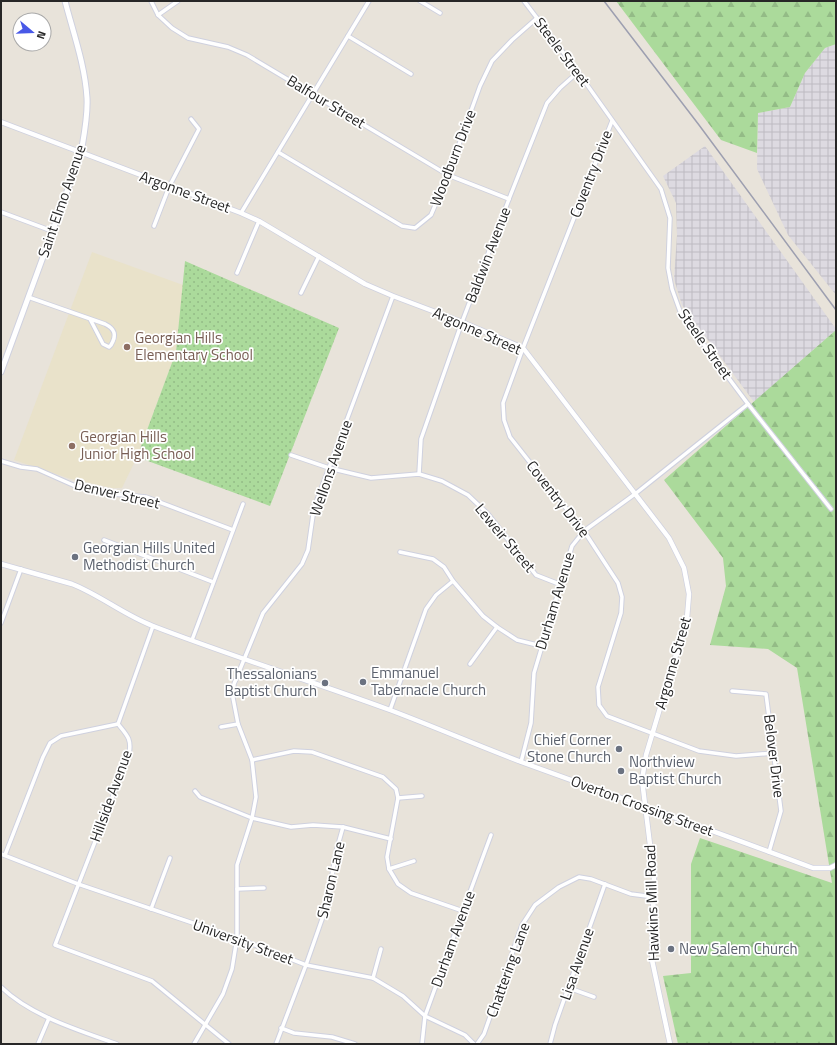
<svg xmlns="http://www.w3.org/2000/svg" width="837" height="1045" font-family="'Titillium Web',sans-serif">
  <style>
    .industrial { fill: url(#industrial-grid) }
    .education { fill: #e9e2ca }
    .grass { fill: url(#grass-dots) }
    .forest { fill: url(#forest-firs) }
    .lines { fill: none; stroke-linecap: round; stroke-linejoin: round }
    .minor-casing { stroke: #cfd1df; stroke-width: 5.5 }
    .tertiary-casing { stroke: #cfd1df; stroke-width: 6 }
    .secondary-casing { stroke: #cfd1df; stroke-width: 7 }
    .minor { stroke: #fff; stroke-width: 3.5 }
    .tertiary { stroke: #fff; stroke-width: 4.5 }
    .secondary { stroke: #fff; stroke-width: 5 }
    .rail { stroke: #9d9fb0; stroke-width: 1.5 }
    .education-dot { fill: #8d6e63; stroke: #fff; stroke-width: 1.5 }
    .worship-dot { fill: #6b7280; stroke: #fff; stroke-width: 1.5 }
    .labels { text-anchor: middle; stroke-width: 3.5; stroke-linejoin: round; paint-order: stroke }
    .street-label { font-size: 15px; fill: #272727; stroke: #fff }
    .education-label { font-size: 15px; fill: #785e54; stroke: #fff; text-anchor: start }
    .worship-label { font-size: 15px; fill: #5b616d; stroke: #fff; text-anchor: start }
  </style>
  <defs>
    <pattern id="industrial-grid" width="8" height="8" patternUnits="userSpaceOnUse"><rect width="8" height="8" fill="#dddae1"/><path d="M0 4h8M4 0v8" fill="none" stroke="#bebbc1"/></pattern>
    <pattern id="grass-dots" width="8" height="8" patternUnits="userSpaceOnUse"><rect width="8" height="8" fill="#abda9b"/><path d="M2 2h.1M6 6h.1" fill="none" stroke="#93bb86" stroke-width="1.8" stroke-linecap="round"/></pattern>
    <pattern id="forest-firs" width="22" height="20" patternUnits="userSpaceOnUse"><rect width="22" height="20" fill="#abda9b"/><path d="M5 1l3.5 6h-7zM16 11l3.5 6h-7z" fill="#93bb86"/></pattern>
  </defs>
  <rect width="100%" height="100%" fill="#e8e3da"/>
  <!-- industrial -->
  <g class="industrial">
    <polygon points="836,44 836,295 788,235 757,169 758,113 790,107 805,73 825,48"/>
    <polygon points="705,146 836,329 836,330 754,402 682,305 674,279 677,235 676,203 663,176"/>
  </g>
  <!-- education -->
  <polygon class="education" points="92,252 183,285 176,352 137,457 122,488 112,488 71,479 14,460"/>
  <!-- grass -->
  <polygon class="grass" points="185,261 339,328 270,506 137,457 176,352"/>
  <!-- forest -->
  <g class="forest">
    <polygon points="616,1 836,1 836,44 825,48 805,73 790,107 758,113 757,153 721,140"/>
    <polygon points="836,330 836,1044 678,1044 663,976 691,973 691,864 700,838 832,883 797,668 768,649 710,645 726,586 723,558 664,480"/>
  </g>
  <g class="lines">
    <defs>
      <g id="minor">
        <polyline points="151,1 158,15 172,28 188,38 228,47 247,55 448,175 509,199"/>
        <polyline points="420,1 440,13"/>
        <polyline points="524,1 578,72 661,189 670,218 668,268 672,289 681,314 748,404 831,509"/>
        <polyline points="158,15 178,1"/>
        <polyline points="348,36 411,74"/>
        <polyline points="612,121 523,348 503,403 504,420 510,437 584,531 618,583 622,597 621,613 598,687 599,705 607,716 699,751 736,756 774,753"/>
        <polyline points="278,152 402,226 415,228 431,215 448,175 480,86 492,61 512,40 537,18"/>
        <polyline points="1,212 52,231"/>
        <polyline points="241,213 369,1"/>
        <polyline points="154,226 169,187 199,129 191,119"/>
        <polyline points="237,273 259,221"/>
        <polyline points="301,293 319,256"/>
        <path d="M28 297 105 324C115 329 117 335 111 345L109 347 103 344 90 319"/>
        <polyline points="291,455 329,468 371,478 419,474 442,481 468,495 488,514 536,575 559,584"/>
        <polyline points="1,461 21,467 37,469 73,485 102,493 146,497 233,530"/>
        <polyline points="419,474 421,439 462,322 509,199 547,103 560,88 578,72"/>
        <polyline points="104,540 213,582"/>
        <polyline points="400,552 433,559 444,567 453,581 483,616 497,627 517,640 541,646"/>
        <polyline points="1,623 21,569"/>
        <path d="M153 626 118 724C127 735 132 739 129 754L55 945 152 981 229 1044"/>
        <polyline points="192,640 243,504"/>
        <polyline points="470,664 497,627"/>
        <polyline points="732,691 766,694 781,811 769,852"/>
        <polyline points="390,710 426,609 436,595 453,581"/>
        <polyline points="221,727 238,724"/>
        <polyline points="252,760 294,751 312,752 383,777 396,789 398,798 387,857 389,869 398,884 411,893 463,911"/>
        <polyline points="521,762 531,723 534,673 572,546 584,531 635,494 748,404"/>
        <polyline points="195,791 200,797 252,818 291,827 313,825 343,827 391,839"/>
        <polyline points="398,798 422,796"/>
        <polyline points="1,854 78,884 237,938 306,965 373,978 403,996 425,1016 465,1035 474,1044"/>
        <polyline points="5,855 43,757 50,743 61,736 118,724"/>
        <polyline points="389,869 414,861"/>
        <polyline points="237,889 264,888"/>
        <polyline points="151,909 170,858"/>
        <polyline points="373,978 381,949"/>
        <path d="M1 987C31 1016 78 1030 117 1044"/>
        <polyline points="569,988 594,997"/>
        <polyline points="281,1028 294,1033 332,1037 355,1044"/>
        <polyline points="38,1044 49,1018"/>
        <polyline points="194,1044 223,994 232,969 237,938 237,865 252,818 256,797 252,760 238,724 233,698 234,684 263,613 302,564 308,550 314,508 393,296"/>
        <polyline points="276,1044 306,965 327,905 336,852 343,827"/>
        <polyline points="422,1044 425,1016 463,911 491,835"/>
        <polyline points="477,1044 484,1034 522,925 535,905 559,887 579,877 591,879 631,894 654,897"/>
        <polyline points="550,1044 555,1025 605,884"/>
      </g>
      <g id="tertiary">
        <polyline points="1,122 241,213 259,221 365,284 393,296 462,322 523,348 669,538 684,568 689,594 687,618 646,755 642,780 654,877 652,960 670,1044"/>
        <path d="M1 564 72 584C100 595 124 615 153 626 231 656 311 681 390 710 435 727 479 746 524 763 620 798 717 832 813 868H830L836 865"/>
      </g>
      <path id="secondary" d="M1 372 81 153C84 135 88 116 87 98 85 65 73 32 65 1"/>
    </defs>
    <!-- minor casing -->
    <use href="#minor" class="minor-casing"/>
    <!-- tertiary casing -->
    <use href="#tertiary" class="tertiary-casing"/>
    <!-- secondary casing -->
    <use href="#secondary" class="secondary-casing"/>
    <!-- minor -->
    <use href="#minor" class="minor"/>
    <!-- tertiary -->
    <use href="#tertiary" class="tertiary"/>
    <!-- secondary -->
    <use href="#secondary" class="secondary"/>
    <!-- rail -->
    <polyline class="rail" points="604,1 699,125 836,310"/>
  </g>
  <!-- markers -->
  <g class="education-dot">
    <circle cx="127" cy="347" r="4"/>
    <circle cx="72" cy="446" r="4"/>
  </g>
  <g class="worship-dot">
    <circle cx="75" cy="557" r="4"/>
    <circle cx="363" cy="682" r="4"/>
    <circle cx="325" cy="683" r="4"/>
    <circle cx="619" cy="749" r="4"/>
    <circle cx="621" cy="771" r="4"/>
    <circle cx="671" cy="949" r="4"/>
  </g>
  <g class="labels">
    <!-- street labels -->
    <g class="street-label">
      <text transform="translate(562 52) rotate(53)" y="5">Steele Street</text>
      <text transform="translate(326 102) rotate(31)" y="5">Balfour Street</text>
      <text transform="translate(453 158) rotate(-69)" y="5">Woodburn Drive</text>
      <text transform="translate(591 174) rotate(-69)" y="5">Coventry Drive</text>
      <text transform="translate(185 192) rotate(20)" y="5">Argonne Street</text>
      <text transform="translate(62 201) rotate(-71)" y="5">Saint Elmo Avenue</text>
      <text transform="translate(488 255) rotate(-69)" y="5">Baldwin Avenue</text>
      <text transform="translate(477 331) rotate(24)" y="5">Argonne Street</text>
      <text transform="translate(705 344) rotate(55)" y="5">Steele Street</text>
      <text transform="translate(331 468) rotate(-71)" y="5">Wellons Avenue</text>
      <text transform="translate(117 494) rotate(13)" y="5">Denver Street</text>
      <text transform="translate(558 499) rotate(52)" y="5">Coventry Drive</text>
      <text transform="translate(505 538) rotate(50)" y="5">Leweir Street</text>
      <text transform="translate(555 601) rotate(-73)" y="5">Durham Avenue</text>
      <text transform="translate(673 663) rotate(-74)" y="5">Argonne Street</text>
      <text transform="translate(774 756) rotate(83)" y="5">Belover Drive</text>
      <text transform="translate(111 796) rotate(-70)" y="5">Hillside Avenue</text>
      <text transform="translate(642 806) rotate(20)" y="5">Overton Crossing Street</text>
      <text transform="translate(331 880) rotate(-77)" y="5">Sharon Lane</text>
      <text transform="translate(652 903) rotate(-92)" y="5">Hawkins Mill Road</text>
      <text transform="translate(453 939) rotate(-70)" y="5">Durham Avenue</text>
      <text transform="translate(243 942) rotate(20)" y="5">University Street</text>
      <text transform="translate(577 964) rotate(-71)" y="5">Lisa Avenue</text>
      <text transform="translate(508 970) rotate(-70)" y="5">Chattering Lane</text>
    </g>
    <!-- education labels -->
    <g class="education-label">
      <text x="135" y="343">Georgian Hills<tspan x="135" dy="17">Elementary School</tspan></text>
      <text x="80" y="442">Georgian Hills<tspan x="80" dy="17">Junior High School</tspan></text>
    </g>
    <!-- worship labels -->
    <g class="worship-label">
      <text x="83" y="553">Georgian Hills United<tspan x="83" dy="17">Methodist Church</tspan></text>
      <text x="371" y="678">Emmanuel<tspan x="371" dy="17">Tabernacle Church</tspan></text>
      <text x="317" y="679" text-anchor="end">Thessalonians<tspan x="317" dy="17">Baptist Church</tspan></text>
      <text x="611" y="745" text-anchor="end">Chief Corner<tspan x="611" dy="17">Stone Church</tspan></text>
      <text x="629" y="767">Northview<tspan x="629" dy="17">Baptist Church</tspan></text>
      <text x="679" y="954">New Salem Church</text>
    </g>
  </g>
  <!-- border -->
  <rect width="837" height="1045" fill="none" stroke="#272727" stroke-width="4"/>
  <!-- north arrow -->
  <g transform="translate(32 32) rotate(109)"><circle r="19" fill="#ffffff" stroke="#a9a9a9"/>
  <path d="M0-3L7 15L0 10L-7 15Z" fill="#4858e7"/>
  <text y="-6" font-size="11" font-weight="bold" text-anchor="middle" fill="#272727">N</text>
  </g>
</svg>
